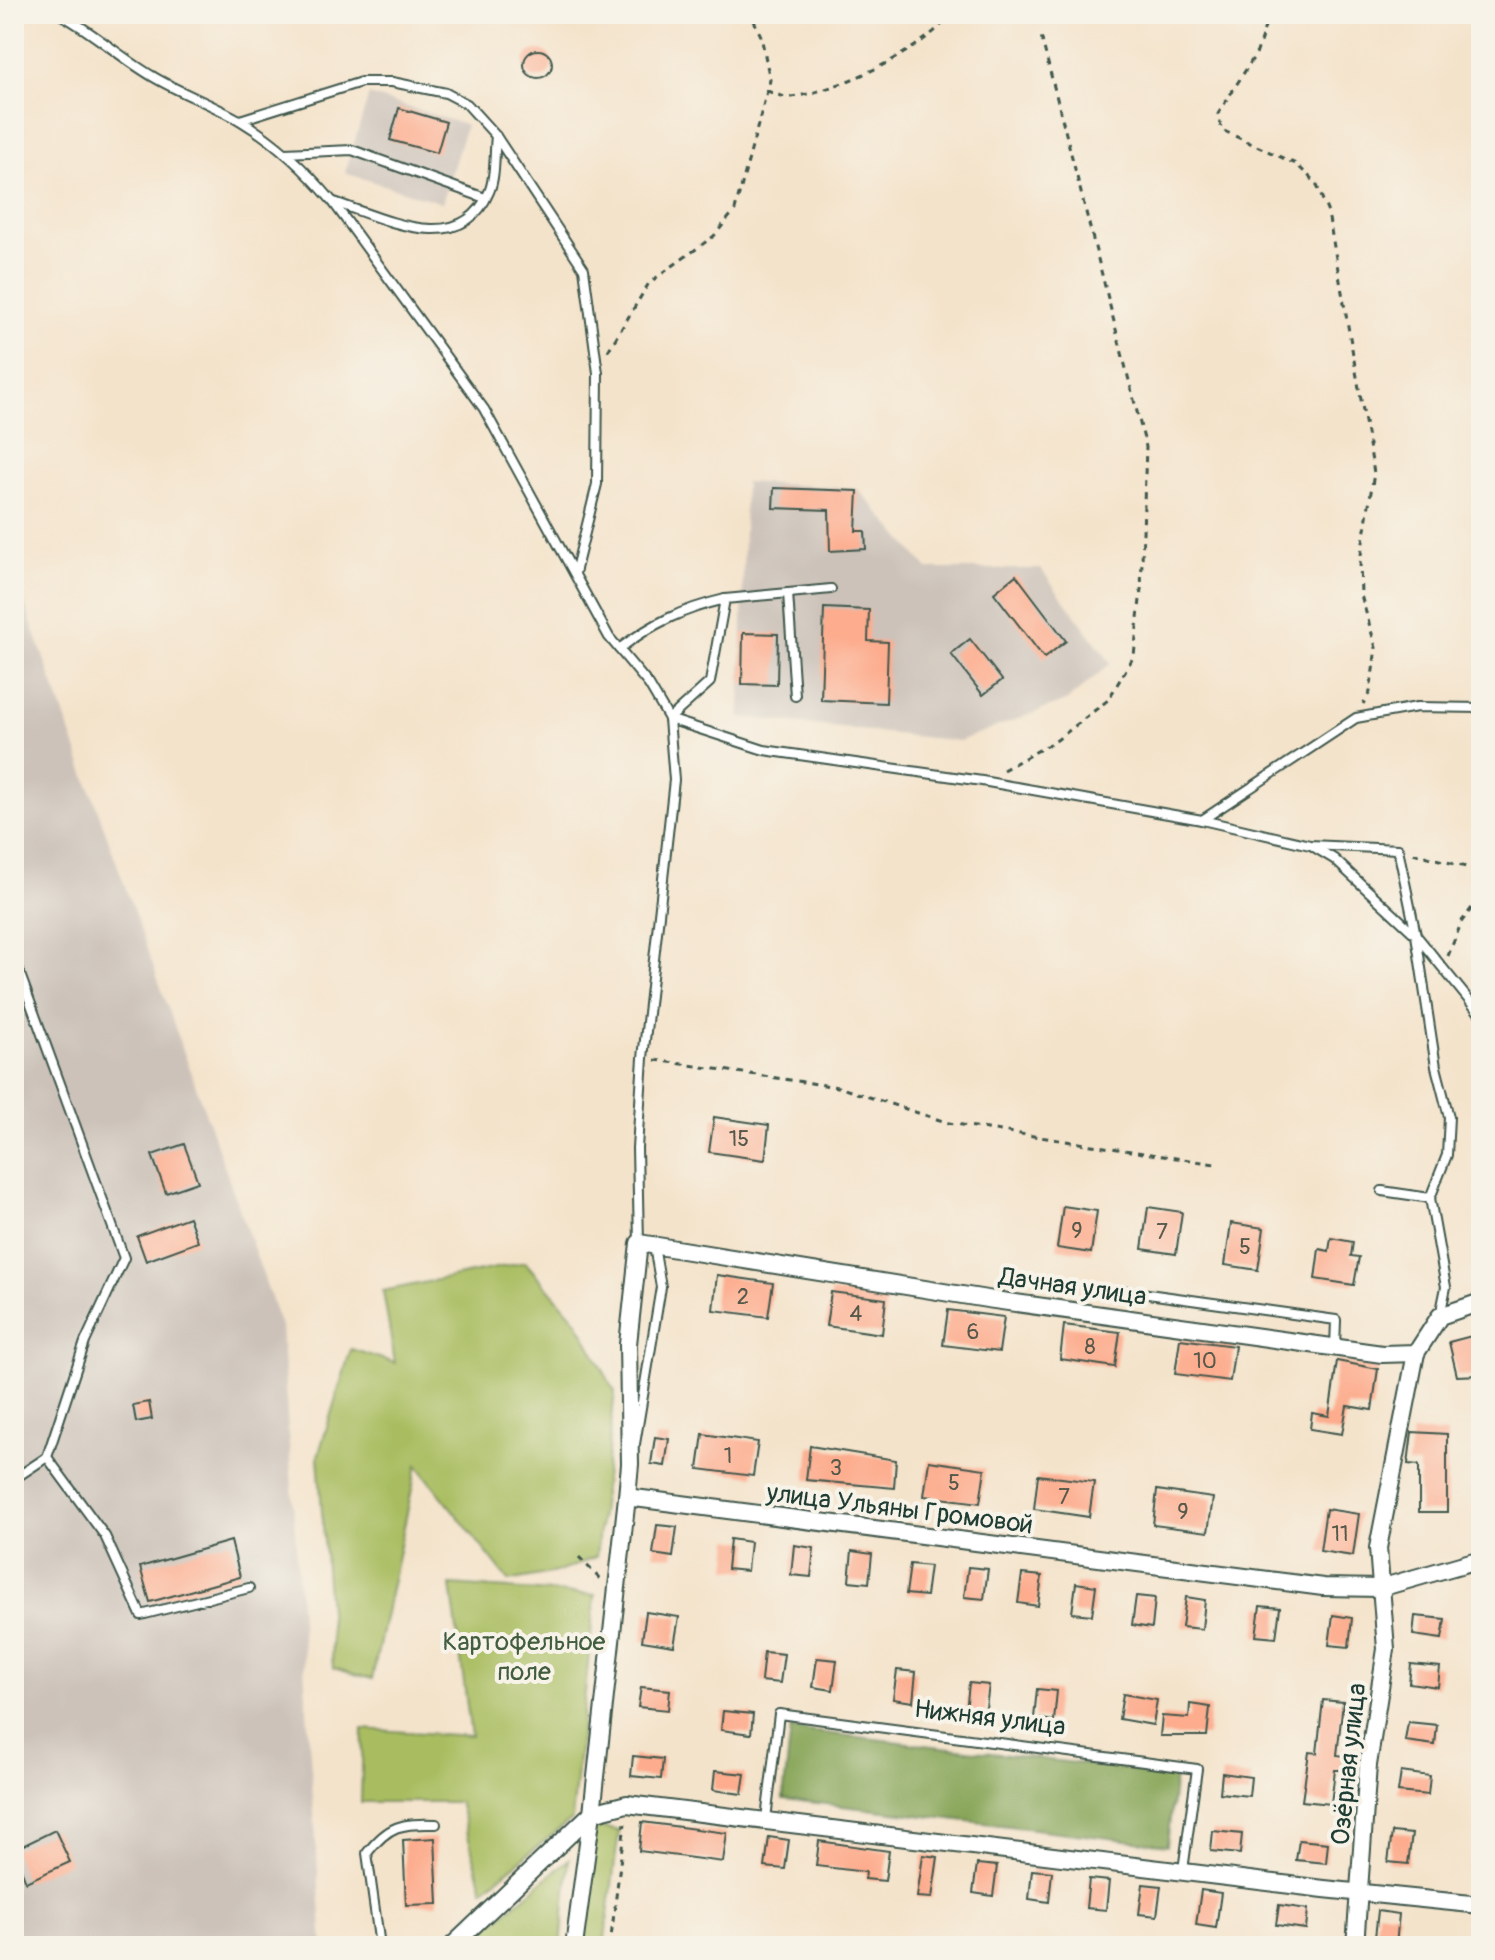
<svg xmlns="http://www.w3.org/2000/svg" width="1495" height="1960" font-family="Pangolin,sans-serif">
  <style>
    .industrial { fill: #ccc2b9 }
    .green { fill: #a9bd61; stroke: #647d4a; stroke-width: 2 }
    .forest { fill: #86a457; stroke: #527046; stroke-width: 2 }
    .building { fill: #fdac8d }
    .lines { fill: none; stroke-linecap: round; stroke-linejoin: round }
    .lane-casing { stroke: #3f564b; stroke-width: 12 }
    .street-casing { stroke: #3f564b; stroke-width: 20 }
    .path { stroke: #3f564b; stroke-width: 3; stroke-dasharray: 6 6; stroke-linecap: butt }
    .lane { stroke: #fff; stroke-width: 8 }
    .street { stroke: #fff; stroke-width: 16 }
    .labels { text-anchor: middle; stroke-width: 8; stroke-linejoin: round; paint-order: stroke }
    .number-label { font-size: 22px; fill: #56594a }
    .street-label { font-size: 26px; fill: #1f3d34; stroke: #f7f3e8 }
    .park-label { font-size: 26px; fill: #425d3f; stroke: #f7f3e8 }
  </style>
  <rect width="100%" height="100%" fill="#f7f3e8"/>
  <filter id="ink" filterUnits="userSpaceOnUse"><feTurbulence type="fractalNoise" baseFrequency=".0125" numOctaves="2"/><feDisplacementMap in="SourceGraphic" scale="16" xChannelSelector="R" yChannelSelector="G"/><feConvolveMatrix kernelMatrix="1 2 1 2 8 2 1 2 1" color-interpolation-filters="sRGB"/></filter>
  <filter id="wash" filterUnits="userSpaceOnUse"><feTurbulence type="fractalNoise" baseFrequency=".006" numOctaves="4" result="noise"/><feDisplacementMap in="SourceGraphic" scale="32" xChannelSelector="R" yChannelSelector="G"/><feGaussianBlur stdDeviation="1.8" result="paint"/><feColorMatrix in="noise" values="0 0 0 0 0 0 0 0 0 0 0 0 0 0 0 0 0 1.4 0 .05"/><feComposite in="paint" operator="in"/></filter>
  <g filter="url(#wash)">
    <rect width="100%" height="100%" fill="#f4e3cb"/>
    <!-- industrial -->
    <g class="industrial">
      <polygon points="369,95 466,125 442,203 345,173"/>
      <polygon points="745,482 858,489 928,569 1041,569 1111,663 1068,700 959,741 740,717"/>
      <polygon points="14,574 281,1326 323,1946 14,1946"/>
    </g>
    <!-- green -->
    <g class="green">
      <polygon points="525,1262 577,1321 615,1392 596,1557 561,1571 509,1581 417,1465 372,1679 333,1668 318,1456 351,1349 395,1363 383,1291"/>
      <polygon points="451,1585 595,1595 572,1819 483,1890 459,1802 361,1802 363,1729 471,1736"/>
      <polygon points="595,1826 619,1831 604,1946 583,1946"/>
      <polygon points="569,1859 561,1946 466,1946"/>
    </g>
    <!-- forest -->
    <polygon class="forest" points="791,1729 1175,1775 1167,1845 783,1799"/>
    <g id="blocks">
      <!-- building -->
      <g class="building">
        <circle cx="538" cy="64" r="14"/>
        <polygon points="399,108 446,122 437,153 390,140"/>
        <polygon points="774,488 858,491 856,531 865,531 866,549 830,551 829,510 773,508"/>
        <polygon points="1016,575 1066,641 1044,658 994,593"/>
        <polygon points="824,608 869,610 868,641 888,642 886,703 821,700"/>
        <polygon points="743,633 778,634 777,685 742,684"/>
        <polygon points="970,639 1002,680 983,695 951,654"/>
        <polygon points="714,1117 769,1125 765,1160 709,1152"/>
        <polygon points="184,1144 198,1182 166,1193 152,1155"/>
        <polygon points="1063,1206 1097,1211 1091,1253 1057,1248"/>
        <polygon points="1148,1207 1182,1212 1176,1254 1142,1249"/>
        <polygon points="189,1217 198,1242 146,1261 137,1236"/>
        <polygon points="1231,1223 1264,1228 1258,1270 1225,1265"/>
        <polygon points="1331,1238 1353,1242 1351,1256 1359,1257 1354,1285 1315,1279 1319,1249 1329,1251"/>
        <polygon points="717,1275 773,1283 768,1317 713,1310"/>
        <polygon points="831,1292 886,1299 882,1334 826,1326"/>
        <polygon points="948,1310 1004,1317 999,1352 943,1345"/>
        <polygon points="1064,1325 1120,1332 1115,1367 1060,1359"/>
        <polygon points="1479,1334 1481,1375 1457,1376 1449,1342"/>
        <polygon points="1180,1339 1235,1346 1230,1381 1175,1374"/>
        <polygon points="1337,1361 1378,1369 1372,1410 1347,1406 1342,1434 1310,1429 1312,1413 1329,1416"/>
        <polygon points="149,1402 152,1419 136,1422 133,1405"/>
        <polygon points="1412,1432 1447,1434 1447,1512 1419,1512 1419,1465 1408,1464"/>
        <polygon points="703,1434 758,1442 753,1476 698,1469"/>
        <polygon points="655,1437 669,1439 665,1466 651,1464"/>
        <polygon points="810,1446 896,1460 894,1488 806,1480"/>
        <polygon points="929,1461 985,1469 980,1503 924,1496"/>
        <polygon points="1038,1475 1094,1482 1089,1517 1034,1509"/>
        <polygon points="1157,1490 1213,1498 1208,1532 1153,1525"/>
        <polygon points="1326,1509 1359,1514 1353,1556 1320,1551"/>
        <polygon points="657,1525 677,1527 673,1557 653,1554"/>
        <polygon points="730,1539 750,1542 747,1571 727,1569"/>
        <polygon points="231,1541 240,1577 150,1602 140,1567"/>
        <polygon points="794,1545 814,1548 811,1577 791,1575"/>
        <polygon points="852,1551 872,1554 869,1583 849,1581"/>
        <polygon points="910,1564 930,1566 926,1596 906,1594"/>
        <polygon points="968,1567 988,1569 984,1599 964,1597"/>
        <polygon points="1022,1574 1042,1576 1038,1606 1018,1603"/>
        <polygon points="1076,1583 1096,1586 1092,1615 1072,1613"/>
        <polygon points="1136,1596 1155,1598 1152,1628 1132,1625"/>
        <polygon points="1186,1597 1205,1600 1202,1629 1182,1627"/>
        <polygon points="1260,1606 1280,1608 1276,1638 1256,1636"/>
        <polygon points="646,1612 679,1617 674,1646 642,1641"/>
        <polygon points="1333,1615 1352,1618 1349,1647 1329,1645"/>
        <polygon points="1415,1616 1445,1619 1442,1639 1413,1635"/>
        <polygon points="764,1652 784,1654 780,1683 761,1681"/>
        <polygon points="817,1658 837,1660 833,1690 813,1687"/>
        <polygon points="1411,1664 1440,1667 1438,1687 1409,1683"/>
        <polygon points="897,1670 916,1672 913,1702 893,1699"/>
        <polygon points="969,1683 989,1685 985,1715 966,1712"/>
        <polygon points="641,1687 670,1690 668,1710 638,1707"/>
        <polygon points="1037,1689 1057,1691 1054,1721 1034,1718"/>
        <polygon points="1123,1694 1157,1700 1153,1725 1119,1719"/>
        <polygon points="1323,1700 1343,1702 1337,1755 1345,1756 1343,1770 1335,1770 1331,1804 1302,1801 1309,1752 1317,1753"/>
        <polygon points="1190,1704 1210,1707 1207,1736 1160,1736 1162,1716 1189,1718"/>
        <polygon points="723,1711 753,1714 751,1734 721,1730"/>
        <polygon points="1408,1722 1437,1725 1435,1745 1405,1741"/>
        <polygon points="633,1756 663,1759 661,1779 631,1776"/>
        <polygon points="715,1771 745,1774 742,1794 713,1790"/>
        <polygon points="1401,1772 1430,1776 1428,1795 1398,1792"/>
        <polygon points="1222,1773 1251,1777 1249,1796 1220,1793"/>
        <polygon points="642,1822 727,1833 723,1862 639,1851"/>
        <polygon points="55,1830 70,1862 26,1882 14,1850"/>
        <polygon points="1213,1831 1242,1834 1240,1854 1211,1851"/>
        <polygon points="1392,1832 1412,1834 1408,1864 1388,1862"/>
        <polygon points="769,1837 789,1840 785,1869 765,1867"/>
        <polygon points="435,1838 438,1904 406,1905 403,1840"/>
        <polygon points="1299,1840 1328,1843 1326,1863 1296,1860"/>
        <polygon points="819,1841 889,1851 885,1881 865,1879 866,1872 816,1866"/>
        <polygon points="923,1855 938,1857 932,1898 917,1897"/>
        <polygon points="977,1864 997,1866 993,1896 973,1893"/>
        <polygon points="1032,1870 1052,1872 1049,1902 1029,1899"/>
        <polygon points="1089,1879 1109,1881 1106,1910 1086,1908"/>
        <polygon points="1143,1884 1161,1886 1157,1916 1139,1914"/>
        <polygon points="1201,1890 1221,1893 1216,1928 1196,1925"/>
        <polygon points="1279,1905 1308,1909 1306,1929 1276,1925"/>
        <polygon points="1378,1911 1399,1914 1396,1946 1374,1946"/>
      </g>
    </g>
  </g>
  <g filter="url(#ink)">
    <use href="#blocks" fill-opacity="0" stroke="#3f564b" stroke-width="2"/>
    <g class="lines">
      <defs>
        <g id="lane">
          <path d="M60 14C93 32 120 57 152 76 180 93 212 104 241 121 276 142 306 170 333 202L484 409 609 637 649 685 669 719 674 780 643 1058 637 1148 639 1243"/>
          <polyline points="240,120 361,82 392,82 446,93 467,104 496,136 584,269 598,373 597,484 575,573"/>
          <polyline points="285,153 352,150 485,198"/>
          <path d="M334 202C383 218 461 259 489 192 496 177 494 152 496 136"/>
          <polyline points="788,593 795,696"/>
          <path d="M619 649C653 623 683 609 725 599"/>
          <polyline points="669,719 764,750 982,781 1202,820 1310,845 1398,849 1416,935 1436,1067 1449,1117 1447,1155 1430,1198 1446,1287 1440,1316"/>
          <polyline points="669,719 710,682 725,599 831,589"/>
          <polyline points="1202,820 1356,718 1417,707 1481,708"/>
          <polyline points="1314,847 1334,859 1416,935 1481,1015"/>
          <polyline points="14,958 124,1258 85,1342 47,1457"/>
          <polyline points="1382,1191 1430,1198"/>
          <polyline points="1119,1290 1336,1320 1335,1347"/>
          <polyline points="635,1444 661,1287 654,1246"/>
          <polyline points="14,1479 47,1457 105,1536 141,1615 249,1588"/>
          <polyline points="766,1819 779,1714 1197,1769 1183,1870"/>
          <path d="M380 1946 367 1853C389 1825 401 1823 436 1824"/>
        </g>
        <g id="street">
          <polyline points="627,1497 630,1464 628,1344 639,1243 987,1299 1382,1354 1416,1353 1440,1316 1481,1302"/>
          <polyline points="452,1946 592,1813 627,1804 1324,1889 1481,1905"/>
          <polyline points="574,1946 592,1813 627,1497 1323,1587 1380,1588 1481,1559"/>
          <polyline points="1355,1946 1368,1765 1386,1649 1378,1548 1416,1353"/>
        </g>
      </defs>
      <!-- lane casing -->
      <use href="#lane" class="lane-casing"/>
      <!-- street casing -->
      <use href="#street" class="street-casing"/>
      <!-- path -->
      <g class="path">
        <polyline points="1269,14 1257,52 1218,114 1222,130 1296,164 1316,183 1328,213 1374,473 1360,561 1361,595 1376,648 1370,692 1363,704"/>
        <path d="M767 91C774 93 783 98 791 97 838 91 922 52 951 14"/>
        <polyline points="608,351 649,283 714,236 735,210 770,80 761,36 751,14"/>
        <polyline points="1003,770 1057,740 1108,700 1134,656 1141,590 1146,447 1041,36"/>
        <polyline points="1413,853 1481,871"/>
        <polyline points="1448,956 1462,921 1481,896"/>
        <polyline points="655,1060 838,1087 949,1123 1215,1164"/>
        <polyline points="579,1557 601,1580"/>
        <polyline points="610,1946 625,1823"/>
      </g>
      <!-- lane -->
      <use href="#lane" class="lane"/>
      <!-- street -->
      <use href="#street" class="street"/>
    </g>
  </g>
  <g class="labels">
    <!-- number labels -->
    <g class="number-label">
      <text x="739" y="1146">15</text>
      <text x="1077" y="1238">9</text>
      <text x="1162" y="1239">7</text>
      <text x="1245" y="1254">5</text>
      <text x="743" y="1304">2</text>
      <text x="856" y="1321">4</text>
      <text x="973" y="1339">6</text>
      <text x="1090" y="1354">8</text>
      <text x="1205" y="1368">10</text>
      <text x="728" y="1463">1</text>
      <text x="836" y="1475">3</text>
      <text x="954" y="1490">5</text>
      <text x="1064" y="1504">7</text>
      <text x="1183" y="1519">9</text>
      <text x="1340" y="1541">11</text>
    </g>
    <!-- street labels -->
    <g class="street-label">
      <text transform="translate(1073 1286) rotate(8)" y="9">Дачная улица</text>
      <text transform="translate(900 1508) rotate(7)" y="9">улица Ульяны Громовой</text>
      <text transform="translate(990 1717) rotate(7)" y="9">Нижняя улица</text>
      <text transform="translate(1348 1764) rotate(-84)" y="9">Озёрная улица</text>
    </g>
    <!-- park labels -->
    <g class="park-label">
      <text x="524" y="1650">Картофельное<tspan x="524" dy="30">поле</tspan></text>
    </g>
  </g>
  <!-- margin -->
  <rect width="1495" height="1960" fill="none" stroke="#f7f3e8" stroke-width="48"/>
</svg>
